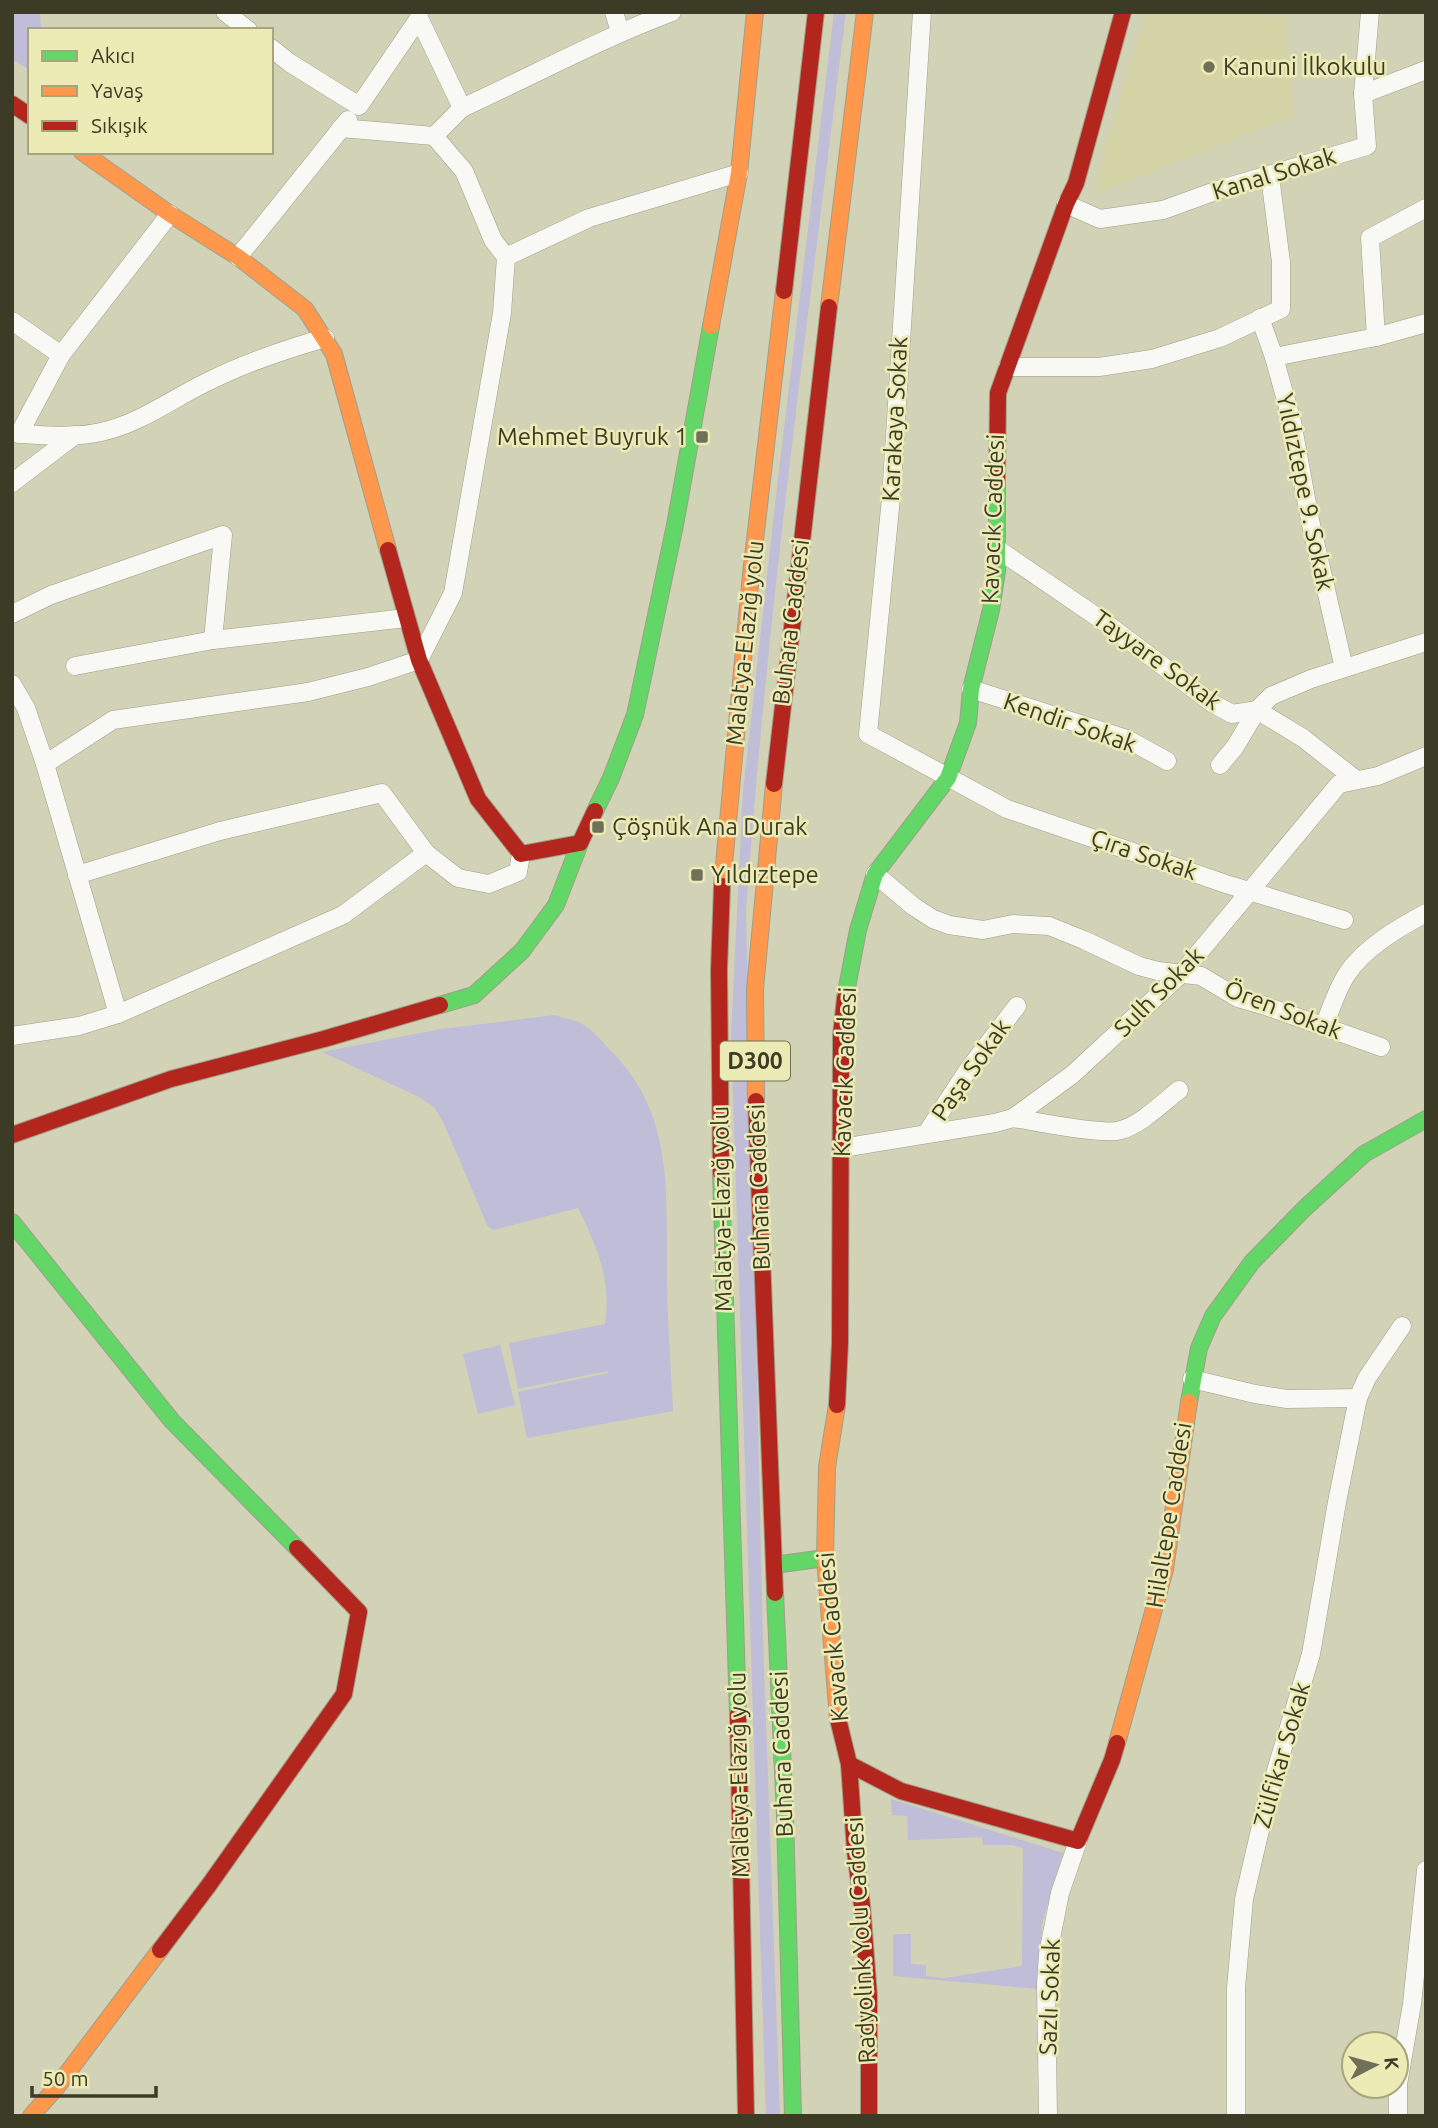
<svg xmlns="http://www.w3.org/2000/svg" width="1438" height="2128" font-family="Ubuntu,sans-serif">
  <style>
    .built { fill: #d5d4a6 }
    .green { fill: #bfbdd7 }
    .lines { fill: none; stroke-linecap: round; stroke-linejoin: round }
    .street-casing { stroke: #9f9f89; stroke-width: 19 }
    .fast-casing { stroke: #9f9f89; stroke-width: 18 }
    .slow-casing { stroke: #9f9f89; stroke-width: 18 }
    .jam-casing { stroke: #9f9f89; stroke-width: 18 }
    .street { stroke: #f8f8f4; stroke-width: 18 }
    .fast { stroke: #63d668; stroke-width: 16 }
    .slow { stroke: #ff974d; stroke-width: 16 }
    .jam { stroke: #b3261e; stroke-width: 16 }
    .poi-dot { fill: #707058; stroke: #ecebb5; stroke-width: 2.5 }
    .labels { text-anchor: middle; stroke-width: 5; stroke-linejoin: round; paint-order: stroke }
    .shield { fill: #ecebb5; stroke: #717051; stroke-width: 2 }
    .shield-label { font-size: 23px; font-weight: bold; fill: #3c3b26 }
    .poi-label { font-size: 24px; fill: #3c3b26; stroke: #ecebb5; text-anchor: start }
    .street-label { font-size: 24px; fill: #3c3b26; stroke: #ecebb5 }
  </style>
  <rect width="100%" height="100%" fill="#d2d2b6"/>
  <!-- built -->
  <polygon class="built" points="1146,12 1262,12 1263,18 1285,15 1293,116 1103,191 1095,184"/>
  <!-- green -->
  <g class="green">
    <polygon points="12,12 40,12 41,30 30,30 30,70 12,59"/>
    <path d="M834 12H846C809 312 767 611 746 912L763 1640 780 2116H766L731 1035 743 791 777 487Z"/>
    <path d="M554 1015C563 1018 575 1020 584 1025 594 1031 603 1043 611 1051 678 1118 665 1202 667 1288 668 1329 671 1370 673 1411L527 1438 518 1392 608 1373V1371L518 1389 509 1343 605 1324C612 1280 597 1247 578 1208L494 1230 488 1227 445 1126 435 1108 419 1097 322 1052 441 1029Z"/>
    <polygon points="500,1345 515,1405 478,1414 463,1354"/>
    <polygon points="891,1799 1063,1853 1042,1923 1037,1989 893,1976 893,1934 911,1934 911,1964 926,1965 926,1976 945,1978 1022,1966 1023,1848 1012,1845 983,1845 982,1837 908,1840 907,1816 892,1815"/>
  </g>
  <g class="lines">
    <defs>
      <g id="street">
        <polyline points="225,12 248,30"/>
        <polyline points="614,12 620,32"/>
        <polyline points="922,12 891,498 868,734 1007,809 1226,884 1344,920"/>
        <path d="M271 48 290 63 359 106 419 18 462 108C532 76 600 39 672 12"/>
        <polyline points="1363,94 1370,12"/>
        <polyline points="341,128 434,136 464,171 493,240 506,257"/>
        <polyline points="434,136 462,108"/>
        <polyline points="1066,204 1100,219 1163,210 1221,189 1367,146 1363,94 1426,70"/>
        <polyline points="238,257 348,120"/>
        <polyline points="1260,318 1274,357 1292,422 1310,520 1344,668"/>
        <polyline points="12,321 61,355 170,214"/>
        <polyline points="1376,337 1370,238 1426,208"/>
        <path d="M61 355 19 434C46 435 75 438 101 432 138 424 169 401 203 384 242 364 283 350 325 338"/>
        <polyline points="1274,357 1376,337 1426,323"/>
        <polyline points="1008,367 1099,367 1152,359 1220,338 1281,309 1281,262 1270,176"/>
        <polyline points="12,483 75,435"/>
        <polyline points="996,548 1103,621 1212,703 1232,714 1257,710 1303,738 1355,779"/>
        <polyline points="12,614 51,595 223,535 213,640 406,618"/>
        <polyline points="75,666 213,640"/>
        <polyline points="12,684 26,708 45,764 113,720 308,692 368,677 419,660 453,593 502,313 506,257 589,218 739,173"/>
        <polyline points="971,689 1127,739 1167,761"/>
        <polyline points="1220,765 1235,747 1257,710 1271,696 1311,679 1426,642"/>
        <polyline points="875,874 913,906 933,919 949,925 983,930 1013,924 1049,926 1084,940 1139,966 1158,971 1201,976 1238,998 1263,1005 1381,1047"/>
        <polyline points="77,875 220,831 382,793 426,853"/>
        <polyline points="118,1014 343,915 426,853 458,878 489,884 518,872 521,854"/>
        <path d="M1324 1026C1331 1009 1337 989 1347 974 1364 948 1398 928 1426 913"/>
        <polyline points="12,1036 79,1026 118,1014 45,764"/>
        <path d="M1013 1118C1034 1121 1104 1136 1121 1130 1142 1124 1162 1103 1179 1090"/>
        <polyline points="926,1134 968,1070 1017,1006"/>
        <polyline points="842,1148 995,1123 1013,1118 1073,1074 1181,974 1339,784 1378,776 1426,756"/>
        <polyline points="1192,1379 1255,1394 1287,1399 1358,1398 1337,1502 1311,1654 1266,1804 1244,1899 1236,1988 1236,2116"/>
        <polyline points="1358,1398 1367,1378 1402,1326"/>
        <polyline points="1048,2116 1046,1984 1048,1954 1060,1893 1078,1841"/>
        <polyline points="1398,2116 1398,2084 1412,2004 1426,1870"/>
      </g>
      <g id="fast">
        <polyline points="595,811 611,778 635,715 675,525 711,326"/>
        <polyline points="845,998 858,930 875,874 948,778 968,723 971,689 991,610 997,571 997,483"/>
        <polyline points="440,1005 474,995 522,951 556,905 580,843"/>
        <polyline points="721,1173 738,1714"/>
        <polyline points="12,1222 172,1421 297,1548"/>
        <polyline points="1189,1402 1199,1348 1213,1316 1252,1262 1305,1208 1364,1154 1426,1119"/>
        <polyline points="774,1565 825,1558"/>
        <polyline points="775,1593 785,1816 793,2116"/>
      </g>
      <g id="slow">
        <polyline points="82,152 170,214 238,257 305,309 334,354 388,550"/>
        <polyline points="829,307 865,12"/>
        <polyline points="711,326 739,173 755,12"/>
        <polyline points="722,886 751,574 784,291"/>
        <polyline points="756,1101 755,989 774,784"/>
        <polyline points="837,1405 827,1467 825,1558 838,1719"/>
        <polyline points="1117,1743 1165,1569 1189,1402"/>
        <polyline points="31,2116 56,2088 160,1950"/>
      </g>
      <g id="jam">
        <polyline points="12,104 30,116"/>
        <polyline points="784,291 816,12"/>
        <polyline points="997,483 998,393 1066,204 1076,183 1123,12"/>
        <polyline points="388,550 419,660 478,799 521,854 580,843 595,811"/>
        <polyline points="774,784 829,307"/>
        <polyline points="756,1101 775,1593"/>
        <polyline points="12,1135 171,1079 324,1039 440,1005"/>
        <polyline points="721,1173 719,970 722,886"/>
        <polyline points="837,1405 840,1343 841,1035 845,998"/>
        <polyline points="738,1714 746,2116"/>
        <polyline points="838,1719 849,1764 855,1851 862,1905 869,1996 869,2116"/>
        <polyline points="849,1764 901,1791 1078,1841 1112,1760 1117,1743"/>
        <polyline points="160,1950 209,1885 344,1694 359,1612 297,1548"/>
      </g>
    </defs>
    <!-- street casing -->
    <use href="#street" class="street-casing"/>
    <!-- fast casing -->
    <use href="#fast" class="fast-casing"/>
    <!-- slow casing -->
    <use href="#slow" class="slow-casing"/>
    <!-- jam casing -->
    <use href="#jam" class="jam-casing"/>
    <!-- street -->
    <use href="#street" class="street"/>
    <!-- fast -->
    <use href="#fast" class="fast"/>
    <!-- slow -->
    <use href="#slow" class="slow"/>
    <!-- jam -->
    <use href="#jam" class="jam"/>
  </g>
  <!-- markers -->
  <g class="poi-dot">
    <circle cx="1209" cy="67" r="7"/>
    <rect x="695" y="430" width="14" height="14" rx="3.5"/>
    <rect x="591" y="820" width="14" height="14" rx="3.5"/>
    <rect x="690" y="868" width="14" height="14" rx="3.5"/>
  </g>
  <g class="labels">
    <!-- shield labels -->
    <rect class="shield" x="720" y="1041.5" width="70" height="39" rx="5"/>
    <g class="shield-label">
      <text x="755" y="1069">D300</text>
    </g>
    <!-- poi labels -->
    <g class="poi-label">
      <text x="1223" y="75">Kanuni İlkokulu</text>
      <text x="688" y="445" text-anchor="end">Mehmet Buyruk 1</text>
      <text x="612" y="835">Çöşnük Ana Durak</text>
      <text x="711" y="883">Yıldıztepe</text>
    </g>
    <!-- street labels -->
    <g class="street-label">
      <text transform="translate(1274 174) rotate(-17)" y="8">Kanal Sokak</text>
      <text transform="translate(895 419) rotate(-87)" y="8">Karakaya Sokak</text>
      <text transform="translate(1305 492) rotate(78)" y="8">Yıldıztepe 9. Sokak</text>
      <text transform="translate(993 519) rotate(-88)" y="8">Kavacık Caddesi</text>
      <text transform="translate(791 622) rotate(-83)" y="8">Buhara Caddesi</text>
      <text transform="translate(745 643) rotate(-84)" y="8">Malatya-Elazığ yolu</text>
      <text transform="translate(1157 660) rotate(36)" y="8">Tayyare Sokak</text>
      <text transform="translate(1070 723) rotate(19)" y="8">Kendir Sokak</text>
      <text transform="translate(1144 855) rotate(19)" y="8">Çıra Sokak</text>
      <text transform="translate(1159 992) rotate(-45)" y="8">Sulh Sokak</text>
      <text transform="translate(1283 1010) rotate(21)" y="8">Ören Sokak</text>
      <text transform="translate(971 1070) rotate(-55)" y="8">Paşa Sokak</text>
      <text transform="translate(845 1072) rotate(-88)" y="8">Kavacık Caddesi</text>
      <text transform="translate(759 1187) rotate(-92)" y="8">Buhara Caddesi</text>
      <text transform="translate(722 1209) rotate(-91)" y="8">Malatya-Elazığ yolu</text>
      <text transform="translate(1169 1515) rotate(-81)" y="8">Hilaltepe Caddesi</text>
      <text transform="translate(833 1637) rotate(-95)" y="8">Kavacık Caddesi</text>
      <text transform="translate(782 1754) rotate(-92)" y="8">Buhara Caddesi</text>
      <text transform="translate(1282 1755) rotate(-74)" y="8">Zülfikar Sokak</text>
      <text transform="translate(739 1775) rotate(-91)" y="8">Malatya-Elazığ yolu</text>
      <text transform="translate(861 1940) rotate(-93)" y="8">Radyolink Yolu Caddesi</text>
      <text transform="translate(1050 1997) rotate(-88)" y="8">Sazlı Sokak</text>
    </g>
  </g>
  <!-- border -->
  <rect width="1438" height="2128" fill="none" stroke="#3c3b26" stroke-width="28"/>
  <!-- legend -->
  <rect x="28" y="28" width="245" height="126" fill="#ecebb5" stroke="#a6a57c" stroke-width="2"/>
  <rect x="42" y="51" width="35" height="10" fill="#63d668" stroke="#a6a57c" stroke-width="2"/>
  <text x="91" y="63" font-size="21" fill="#3c3b26">Akıcı</text>
  <rect x="42" y="86" width="35" height="10" fill="#ff974d" stroke="#a6a57c" stroke-width="2"/>
  <text x="91" y="98" font-size="21" fill="#3c3b26">Yavaş</text>
  <rect x="42" y="121" width="35" height="10" fill="#b3261e" stroke="#a6a57c" stroke-width="2"/>
  <text x="91" y="133" font-size="21" fill="#3c3b26">Sıkışık</text>
  <!-- north arrow -->
  <g transform="translate(1375 2065) rotate(84)"><circle r="33" fill="#ecebb5" stroke="#a6a57c" stroke-width="2"/>
  <path d="M0-5L12 26L0 18L-12 26Z" fill="#707058"/>
  <text y="-10" font-size="19" font-weight="bold" text-anchor="middle" fill="#3c3b26">K</text>
  </g>
  <!-- scale -->
  <path d="M32 2086v10h124v-10" fill="none" stroke="#3c3b26" stroke-width="3.5"/>
  <text x="42" y="2086" font-size="21" fill="#3c3b26" stroke="#ecebb5" stroke-width="5" paint-order="stroke">50 m</text>
</svg>
